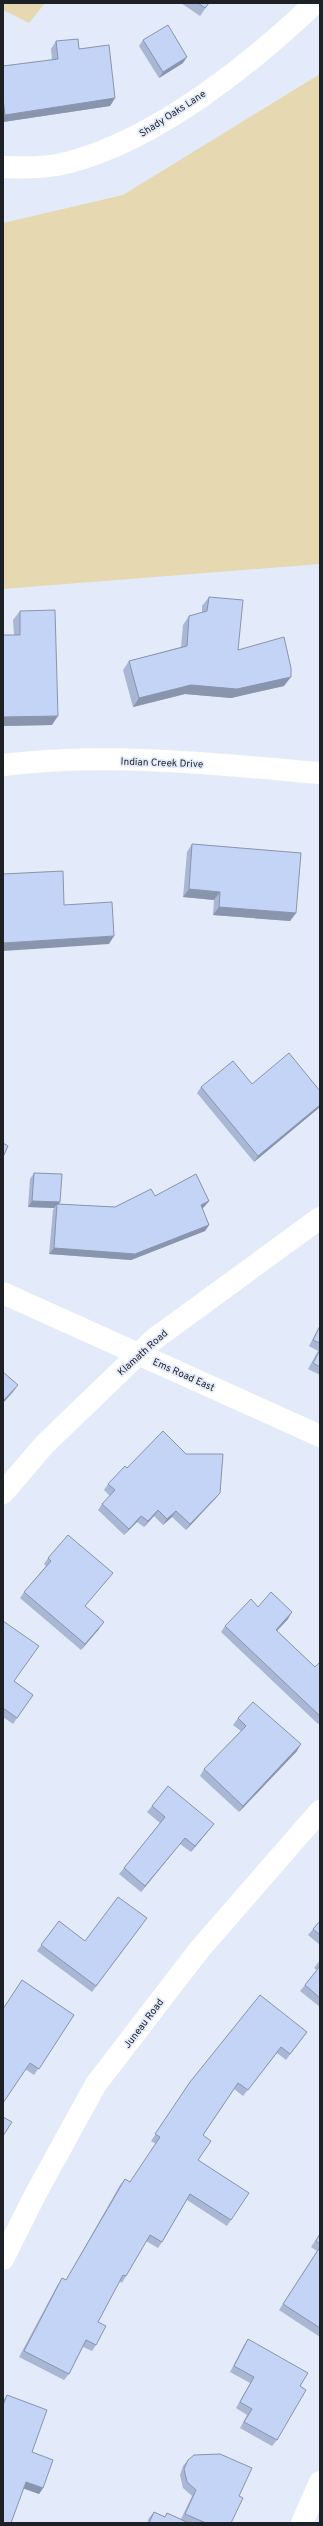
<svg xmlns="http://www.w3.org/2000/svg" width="323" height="2526" font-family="Overpass,sans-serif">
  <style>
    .green { fill: #e6d8b1 }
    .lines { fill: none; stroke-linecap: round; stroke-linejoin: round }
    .minor { stroke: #fff; stroke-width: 22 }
    .wall { fill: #a9b6d4 }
    .shaded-wall { fill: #8994ad }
    .building { fill: #c4d4f7; stroke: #8994ad }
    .labels { text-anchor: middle; stroke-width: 3.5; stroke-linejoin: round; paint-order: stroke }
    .street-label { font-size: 10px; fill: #1d2025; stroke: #e3eafa }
  </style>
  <rect width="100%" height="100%" fill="#e3eafa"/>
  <!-- green -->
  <g class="green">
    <polygon points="3,3 45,3 29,23 3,10"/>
    <polygon points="320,74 320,564 3,589 3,223 123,195"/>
  </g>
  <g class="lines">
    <!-- minor -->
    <g class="minor">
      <path d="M3 167C23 168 50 168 70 162 157 139 250 65 315 3"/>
      <path d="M3 765C108 752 215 764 320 773"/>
      <polyline points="3,1293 320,1436"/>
      <polyline points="3,1493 44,1445 153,1340 320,1218"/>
      <polyline points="3,2259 35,2195 96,2084 199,1950 320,1811"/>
      <polyline points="302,2523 320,2482"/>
    </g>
  </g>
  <!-- wall -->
  <g class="wall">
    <polygon points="181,3 209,3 200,16"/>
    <polygon points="143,40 183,63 159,78 139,46"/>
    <polygon points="56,41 79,49 115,98 110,106 3,122 3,66 52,60 51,49"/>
    <polygon points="209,597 238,650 284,686 231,698 185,694 133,707 123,670 129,661 181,647 183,625 189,616 202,613 202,606"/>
    <polygon points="20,611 52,725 3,726 3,635 14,635 13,620"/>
    <polygon points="192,844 296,913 290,921 213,915 214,900 183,897 187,852"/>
    <polygon points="252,1084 320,1091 320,1107 254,1162 197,1093 201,1087"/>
    <polygon points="34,1173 60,1202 59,1204 115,1207 155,1196 209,1201 204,1207 202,1208 209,1225 205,1231 131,1260 49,1254 53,1210 54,1208 28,1207 30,1179"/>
    <polygon points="320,1325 320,1375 308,1369 318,1351 309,1346"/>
    <polygon points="127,1468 220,1493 215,1499 186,1530 172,1517 163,1525 154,1516 144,1527 137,1522 124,1535 98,1510 102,1504 110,1496 104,1490 108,1484"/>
    <polygon points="48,1558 108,1579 85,1606 99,1629 81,1650 20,1598 24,1592 46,1566 44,1564"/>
    <polygon points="258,1607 288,1619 277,1631 315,1667 320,1662 320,1722 318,1724 221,1632 225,1626"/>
    <polygon points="3,1621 14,1681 33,1695 13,1724 3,1717"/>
    <polygon points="238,1718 297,1751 239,1812 200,1776 204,1769 241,1731 233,1725"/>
    <polygon points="152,1806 214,1824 209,1830 191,1852 180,1844 141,1892 119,1874 124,1868 160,1823 147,1812"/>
    <polygon points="59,1921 85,1941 142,1925 92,1992 37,1951"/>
    <polygon points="320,1921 320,1945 308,1935"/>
    <polygon points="320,1960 320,2007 300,1991 317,1970 314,1968"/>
    <polygon points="22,1980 74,2015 34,2075 25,2069 3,2103 3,2009"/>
    <polygon points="307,2032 286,2060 277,2053 243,2096 234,2089 203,2135 198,2160 231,2220 227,2226 187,2200 162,2242 158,2248 146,2241 122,2283 119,2281 98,2322 96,2345 92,2351 83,2347 69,2374 64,2380 19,2357 58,2284 62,2278 66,2280 120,2185 125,2179 130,2182 156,2144 151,2141 186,2089"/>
    <polygon points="320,2233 320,2337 279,2310 317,2251 311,2247"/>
    <polygon points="248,2339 300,2386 277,2440 272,2446 240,2428 247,2415 236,2408 250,2383 230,2372 244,2345"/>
    <polygon points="7,2395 32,2452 43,2488 39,2494 24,2488 3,2523 3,2401"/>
    <polygon points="188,2460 239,2496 231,2523 147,2523 149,2518 154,2512 165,2517 167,2513 181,2519 192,2496 183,2488 180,2475 183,2466"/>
  </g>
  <!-- shaded-wall -->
  <g class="shaded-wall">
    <polygon points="187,57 183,63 159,78 163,72"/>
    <polygon points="115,98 110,106 3,122 3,117 5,115"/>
    <polygon points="291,677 284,686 231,698 185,694 133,707 139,698 191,685"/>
    <polygon points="58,716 52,725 3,726 3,717"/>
    <polygon points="189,889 220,892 214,900 183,897"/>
    <polygon points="219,907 296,913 290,921 213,915"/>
    <polygon points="114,936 109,944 3,951 3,943"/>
    <polygon points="320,1105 320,1107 254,1162 258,1156"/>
    <polygon points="32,1201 60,1202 57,1207 57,1204 54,1208 28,1207"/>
    <polygon points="209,1201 204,1207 197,1212 201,1205"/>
    <polygon points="209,1225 205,1231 131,1260 49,1254 54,1248"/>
    <polygon points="18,1385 13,1392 3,1403 3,1401"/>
    <polygon points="220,1493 215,1499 186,1530 190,1524"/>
    <polygon points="158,1510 154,1516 144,1527 148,1521"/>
    <polygon points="176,1511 172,1517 163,1525 167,1519"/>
    <polygon points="141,1516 137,1522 124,1535 129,1529"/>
    <polygon points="292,1612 288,1619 272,1636 276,1630"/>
    <polygon points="104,1622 99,1629 81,1650 85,1644"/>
    <polygon points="301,1744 297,1751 239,1812 243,1806"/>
    <polygon points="214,1824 209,1830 191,1852 195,1846"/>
    <polygon points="185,1838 180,1844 141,1892 145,1886"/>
    <polygon points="26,2482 43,2488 39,2494 22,2488"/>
  </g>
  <!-- building -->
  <g class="building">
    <polygon points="198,3 209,3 205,8"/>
    <polygon points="168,25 187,57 163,72 143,40"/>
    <polygon points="78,39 79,49 109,45 115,98 5,115 3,99 3,66 58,59 56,41"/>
    <polygon points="209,597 243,600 238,650 284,637 291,668 291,677 237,689 191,685 139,698 129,661 187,646 189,616 207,611"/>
    <polygon points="55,610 58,716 3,717 3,635 20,635 20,611"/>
    <polygon points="192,844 301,853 296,913 219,907 220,892 189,889"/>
    <polygon points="63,871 64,905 112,902 114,936 3,943 3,874"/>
    <polygon points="289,1053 320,1091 320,1105 258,1156 201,1087 233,1061 252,1084"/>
    <polygon points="3,1143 8,1146 3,1157"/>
    <polygon points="34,1173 62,1174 60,1202 32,1201"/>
    <polygon points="196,1174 209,1201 201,1205 209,1225 135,1254 54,1248 57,1204 115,1207 151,1189 155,1196"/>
    <polygon points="320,1326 320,1343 313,1340"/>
    <polygon points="320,1350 320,1367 313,1363"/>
    <polygon points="3,1372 18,1385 3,1401"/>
    <polygon points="163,1431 186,1454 223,1454 220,1493 190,1524 176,1511 167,1519 158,1510 148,1521 141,1516 129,1529 102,1504 115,1490 108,1484 125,1466 127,1468"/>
    <polygon points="68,1535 113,1573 85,1606 104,1622 85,1644 24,1592 51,1561 48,1558"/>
    <polygon points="271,1592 292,1612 276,1630 315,1667 320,1662 320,1716 225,1626 251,1599 258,1607"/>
    <polygon points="3,1621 39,1646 14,1681 33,1695 17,1718 3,1708"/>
    <polygon points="253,1702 301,1744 243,1806 204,1769 246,1726 238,1718"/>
    <polygon points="168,1786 214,1824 195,1846 185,1838 145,1886 124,1868 165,1817 152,1806"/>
    <polygon points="118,1897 147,1918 96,1986 41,1945 59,1921 85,1941"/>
    <polygon points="320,1921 320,1935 313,1929"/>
    <polygon points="320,1966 320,1998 305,1985"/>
    <polygon points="22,1980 74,2015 39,2069 30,2063 3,2103 3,2043 4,2042 3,2041 3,2009"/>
    <polygon points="260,1995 307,2032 290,2054 281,2047 248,2090 238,2083 203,2135 211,2141 198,2160 249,2193 231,2220 190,2194 162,2242 150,2235 126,2276 123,2275 98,2322 106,2326 96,2345 86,2340 69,2374 24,2351 62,2278 66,2280 125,2179 130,2182 160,2137 155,2134 190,2082"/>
    <polygon points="3,2117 12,2122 3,2136"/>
    <polygon points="320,2234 320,2244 316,2241"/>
    <polygon points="320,2247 320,2328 283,2304"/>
    <polygon points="248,2339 308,2373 300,2386 306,2390 277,2440 244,2422 252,2409 240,2402 254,2377 234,2366"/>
    <polygon points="7,2395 47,2410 32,2452 53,2460 43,2488 26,2482 11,2523 3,2523 3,2405"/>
    <polygon points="220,2454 252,2468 239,2496 243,2498 231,2523 206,2523 185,2514 196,2490 187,2482 184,2469 188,2460 194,2455"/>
    <polygon points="154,2512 165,2517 167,2513 189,2523 149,2523"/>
  </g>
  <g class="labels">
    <!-- street labels -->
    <g class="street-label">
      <text transform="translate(172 113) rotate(-33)" y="4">Shady Oaks Lane</text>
      <text transform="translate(162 762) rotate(2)" y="4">Indian Creek Drive</text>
      <text transform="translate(142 1352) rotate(-42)" y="4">Klamath Road</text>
      <text transform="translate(184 1374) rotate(24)" y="4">Ems Road East</text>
      <text transform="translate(143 2023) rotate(-53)" y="4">Juneau Road</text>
    </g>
  </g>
  <!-- border -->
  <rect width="323" height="2526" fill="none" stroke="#1d2025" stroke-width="8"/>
</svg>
